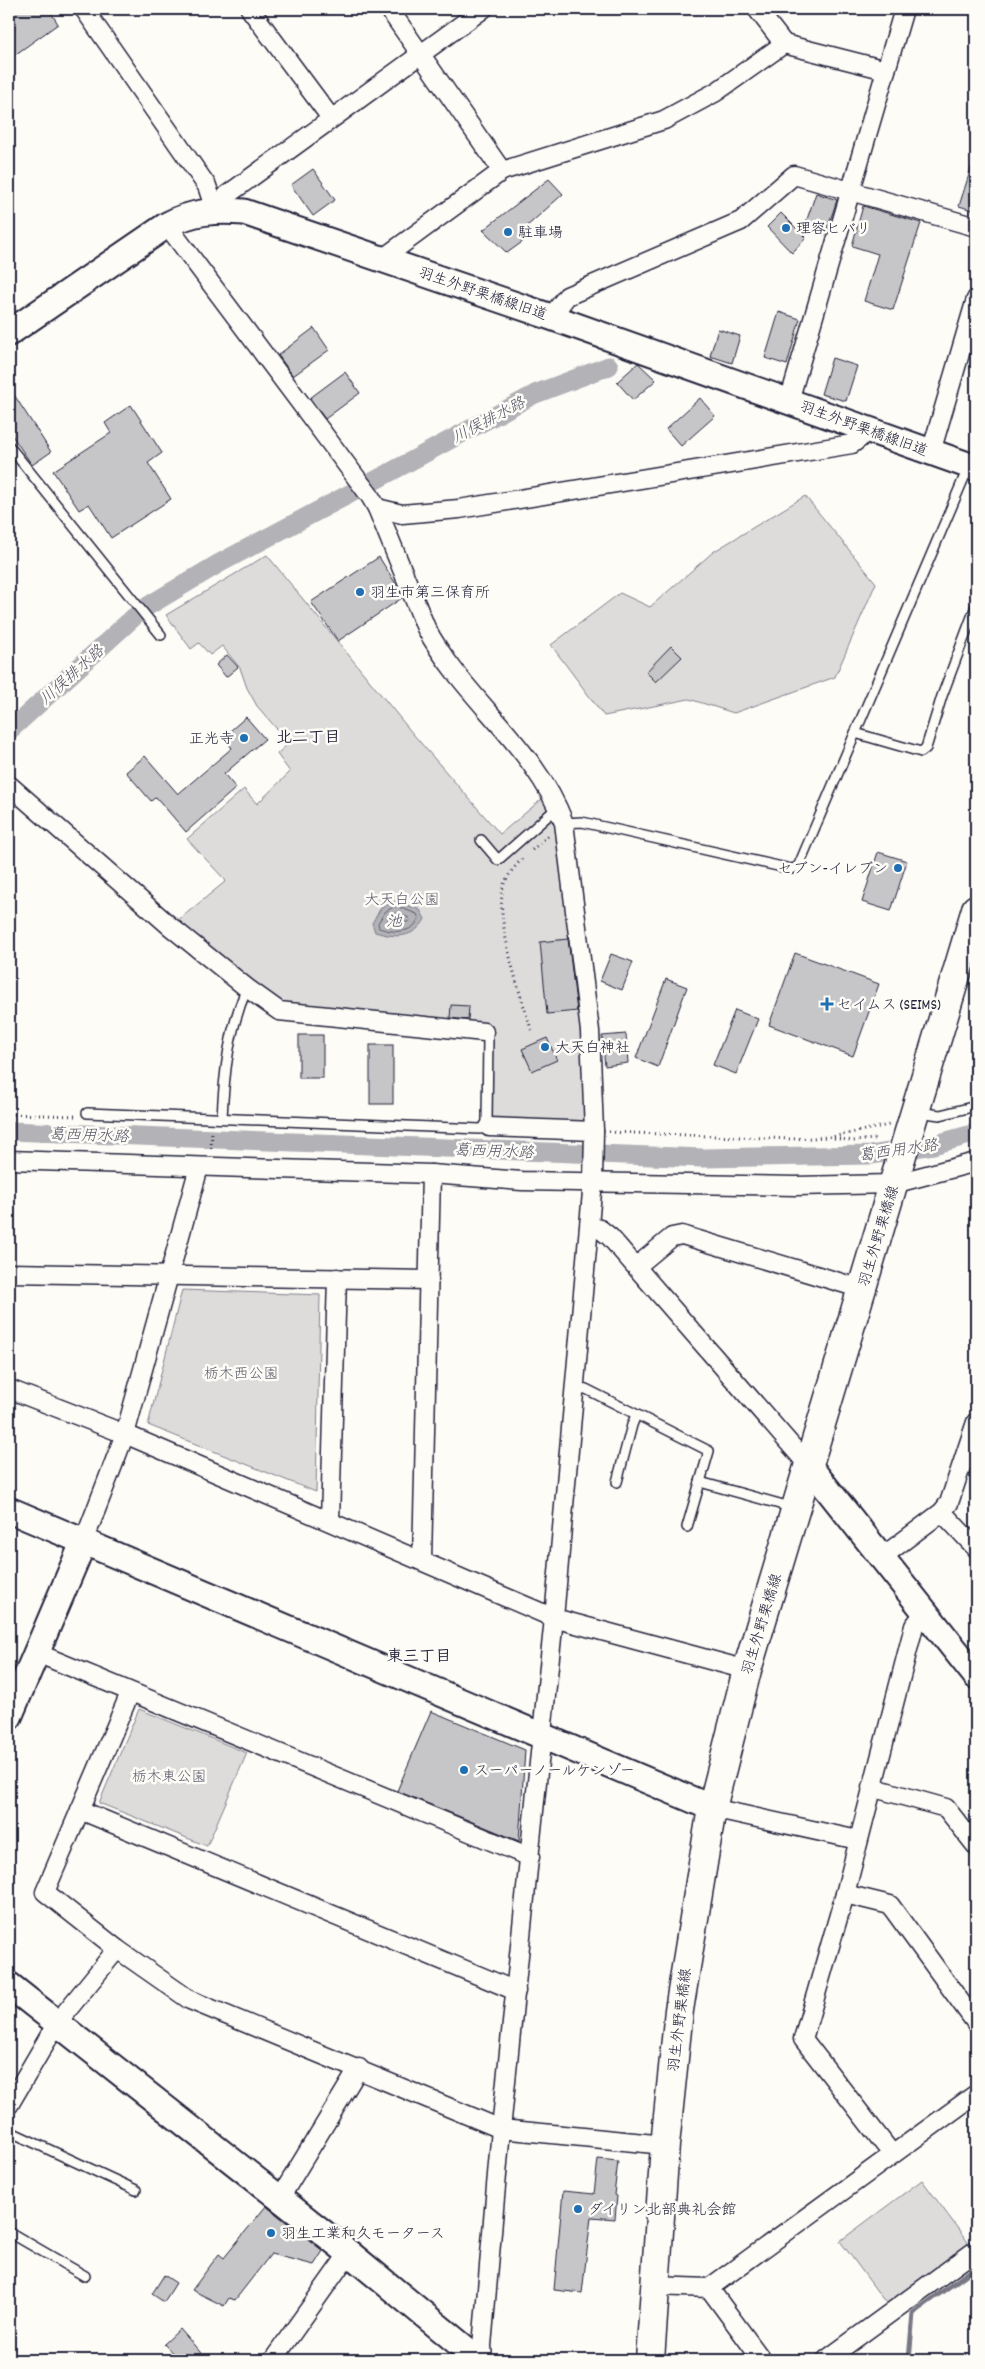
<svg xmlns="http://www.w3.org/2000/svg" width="985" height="2369" font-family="Dekko,'Klee One',sans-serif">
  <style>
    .green { fill: #dddcdb; stroke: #807f8b }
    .water { fill: #b2b2b7; stroke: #787885 }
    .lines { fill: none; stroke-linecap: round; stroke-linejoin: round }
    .shore { stroke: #5c5c6d; stroke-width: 1 }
    .stream { stroke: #787885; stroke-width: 5 }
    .canal { stroke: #b2b2b7; stroke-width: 19 }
    .building { fill: #c6c6c8; stroke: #22223b }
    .lane-casing { stroke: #22223b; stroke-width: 12 }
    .street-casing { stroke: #22223b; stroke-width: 21 }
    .secondary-casing { stroke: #22223b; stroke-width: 29 }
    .primary-casing { stroke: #22223b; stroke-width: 31 }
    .path { stroke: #22223b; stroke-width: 3; stroke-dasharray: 1 4; stroke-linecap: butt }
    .lane { stroke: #fdfcf7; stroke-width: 9 }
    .street { stroke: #fdfcf7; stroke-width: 18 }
    .secondary { stroke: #fdfcf7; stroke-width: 25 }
    .primary { stroke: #fdfcf7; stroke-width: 28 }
    .poi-dot { fill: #1f6fb2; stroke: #fdfcf7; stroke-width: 2 }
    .labels { text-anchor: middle; stroke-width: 5; stroke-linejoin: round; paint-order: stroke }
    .poi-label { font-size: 15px; fill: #22223b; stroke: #fdfcf7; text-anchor: start }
    .street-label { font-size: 15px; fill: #22223b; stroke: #fdfcf7 }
    .park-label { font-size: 15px; fill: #5a5a6b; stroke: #fdfcf7 }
    .water-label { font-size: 16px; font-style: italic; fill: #545466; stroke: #fdfcf7 }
    .neighbourhood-label { font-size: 16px; font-weight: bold; fill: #22223b; stroke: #fdfcf7 }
  </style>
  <rect width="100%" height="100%" fill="#fdfcf7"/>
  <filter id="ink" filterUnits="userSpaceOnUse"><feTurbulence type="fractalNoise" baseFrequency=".02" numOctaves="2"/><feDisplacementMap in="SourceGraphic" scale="10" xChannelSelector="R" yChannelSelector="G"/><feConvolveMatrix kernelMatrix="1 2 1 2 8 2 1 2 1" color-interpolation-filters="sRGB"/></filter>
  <g filter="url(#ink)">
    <!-- green -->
    <g class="green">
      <polygon points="805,496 876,583 835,677 734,713 689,699 604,716 551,645 620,593 650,607 713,552"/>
      <polygon points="267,555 413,734 500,834 548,794 558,817 582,1028 588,1118 581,1124 496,1122 492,1117 492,1031 274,1003 177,921 226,881 187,839 244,789 257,804 290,772 277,754 289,743 257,706 247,688 240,668 222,646 210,655 199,643 191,649 166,615"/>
      <polygon points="182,1290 320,1295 316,1492 148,1425"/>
      <polygon points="139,1709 247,1753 207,1846 99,1803"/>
      <polygon points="922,2180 970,2245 888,2306 840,2241"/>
    </g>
    <!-- water -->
    <path class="water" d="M396 901 420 910 425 919C414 939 395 938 375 932L372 923 381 908Z"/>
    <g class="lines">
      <!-- shore -->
      <g class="shore">
        <path d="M396 906 417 914 419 919C412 934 393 933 379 928L378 923 385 912Z"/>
        <polygon points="397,913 409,918 410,921 394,926 387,923 389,917"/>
      </g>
      <!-- stream -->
      <polyline class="stream" points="909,2360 913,2313 976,2267"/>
      <!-- canal -->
      <g class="canal">
        <polyline points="372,482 535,394 609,366"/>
        <polyline points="148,606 218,564 357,490"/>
        <polyline points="9,731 134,617"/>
        <polyline points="9,1131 703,1158 871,1155 933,1145 976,1133"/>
      </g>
    </g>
    <!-- building -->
    <g class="building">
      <polygon points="9,9 49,9 58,24 9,59"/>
      <polygon points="973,162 976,163 976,211 959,206"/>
      <polygon points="313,169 335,200 313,216 291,185"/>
      <polygon points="549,179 563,194 525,228 532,235 507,253 483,230"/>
      <polygon points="816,193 837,200 825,235 804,228"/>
      <polygon points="863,206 921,223 893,310 864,301 878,254 852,246"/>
      <polygon points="781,213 806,238 792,253 767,227"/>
      <polygon points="779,312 800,319 787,365 765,358"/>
      <polygon points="314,328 329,350 293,376 278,355"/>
      <polygon points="718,329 740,336 732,363 710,356"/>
      <polygon points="832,358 857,366 846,401 821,394"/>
      <polygon points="638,363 656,380 633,400 617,382"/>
      <polygon points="345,372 360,393 325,419 310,398"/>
      <polygon points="9,387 51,452 32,465 9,431"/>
      <polygon points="700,398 715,416 681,446 666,429"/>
      <polygon points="131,405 162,453 148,463 171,499 111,538 89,504 79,510 53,471 111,433 105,423"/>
      <polygon points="379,557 396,584 402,598 338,641 311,602"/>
      <polygon points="671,646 682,657 656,682 646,672"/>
      <polygon points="227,655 238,667 226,677 216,665"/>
      <polygon points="246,717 265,739 224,774 236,788 186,832 156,797 151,801 126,772 145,756 178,794 232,748 223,737"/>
      <polygon points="878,852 907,861 891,911 862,902"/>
      <polygon points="568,939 577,1011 547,1014 540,942"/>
      <polygon points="795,953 879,984 853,1056 769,1025"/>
      <polygon points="611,954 633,962 622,990 600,981"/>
      <polygon points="666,979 687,987 658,1067 636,1058"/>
      <polygon points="451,1005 469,1006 468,1020 450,1018"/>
      <polygon points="735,1010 758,1019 736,1074 713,1065"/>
      <polygon points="626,1034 628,1063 605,1066 602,1036"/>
      <rect x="299" y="1035" width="24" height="43"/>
      <polygon points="547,1038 557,1060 532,1071 522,1049"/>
      <rect x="370" y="1045" width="23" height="59"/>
      <polygon points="431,1711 525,1750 519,1841 397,1791"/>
      <polygon points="598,2159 618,2161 614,2195 617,2196 615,2219 591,2217 582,2293 554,2290 563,2191 594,2194"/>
      <polygon points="266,2206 323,2251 314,2265 271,2254 235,2300 229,2298 224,2306 192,2290 219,2254 224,2258"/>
      <polygon points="164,2275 176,2283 164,2302 152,2294"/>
      <polygon points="180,2329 207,2360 179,2360 164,2344"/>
    </g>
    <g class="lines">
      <defs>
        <g id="lane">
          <polyline points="9,446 161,635"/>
          <polyline points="855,733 921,752 926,748 942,696 976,606"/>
          <polyline points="564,823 582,822 791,869 798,867 969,466"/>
          <polyline points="481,840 498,860 558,807"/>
          <polyline points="918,1112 940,1115 976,1106"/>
          <polyline points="87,1113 480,1129 489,1127 487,1120 488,1037 484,1032"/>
          <path d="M222 1118C224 1073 229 1029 247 988"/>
          <polyline points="573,1388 586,1389 709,1451 687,1527"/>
          <polyline points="617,1482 632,1425 636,1415"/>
          <polyline points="700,1482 794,1508"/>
          <polyline points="9,2131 136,2190"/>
          <polyline points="9,2232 85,2276"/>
        </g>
        <g id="street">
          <polyline points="84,9 207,186 215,210"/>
          <polyline points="250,9 331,118"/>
          <polyline points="389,9 502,171"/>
          <polyline points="757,9 784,44"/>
          <polyline points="215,210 227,195 483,9"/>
          <path d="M167 225 370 496 377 508 426 628C464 699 535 746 564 823L590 1031 594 1131 593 1181 554 1618 501 2129 482 2346 483 2360"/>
          <polyline points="382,259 502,171 664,120 716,92 784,44 886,70"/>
          <polyline points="551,317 567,296 741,221 794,175 976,227"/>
          <polyline points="789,401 904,9"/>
          <polyline points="931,452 976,299"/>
          <polyline points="377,508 402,514 459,509 852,444 860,438 863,429"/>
          <polyline points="9,785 171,927 247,988 279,1011 484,1032"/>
          <polyline points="489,1127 594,1131"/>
          <polyline points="9,1160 431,1174 522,1181 795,1186 893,1184 976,1162"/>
          <polyline points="590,1226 600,1229 610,1237 809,1466"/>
          <polyline points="637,1266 672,1237 682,1235 862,1289"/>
          <polyline points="9,1273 429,1280"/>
          <polyline points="9,1389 125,1434 554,1618 747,1670"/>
          <polyline points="942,1512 976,1548"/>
          <polyline points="330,1521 337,1278"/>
          <polyline points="84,1541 125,1434 199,1167"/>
          <polyline points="882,1557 942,1512 949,1503 976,1422"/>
          <polyline points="422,1560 431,1174"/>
          <polyline points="37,1653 530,1857"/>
          <polyline points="130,1693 45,1892 117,1949 190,2000 501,2129 665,2145"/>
          <polyline points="871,1787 946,1808 976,1846"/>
          <polyline points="712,1808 858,1840"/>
          <polyline points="80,1810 516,1991"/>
          <polyline points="845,1894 890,1905 976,2023"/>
          <polyline points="9,2105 57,2023 117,1949"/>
          <polyline points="892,2154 803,2039 845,1894 914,1626 925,1612"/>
          <polyline points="280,2198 359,2068"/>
          <polyline points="654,2286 709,2288 976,2094"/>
          <polyline points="709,2288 762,2360"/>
          <polyline points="273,2360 349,2253"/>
          <polyline points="826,2360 976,2250"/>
        </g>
        <g id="secondary">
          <path d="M9 333 167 225C193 211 215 210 244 212L551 317 976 468"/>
          <polyline points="809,1466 976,1676"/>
          <polyline points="9,1510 712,1808"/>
          <polyline points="9,1717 84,1541"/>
          <polyline points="9,1985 349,2253 479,2360"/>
        </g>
        <polyline id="primary" points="650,2360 665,2145 679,2010 712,1808 747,1670 976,909"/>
      </defs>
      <!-- lane casing -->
      <use href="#lane" class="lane-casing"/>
      <!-- street casing -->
      <use href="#street" class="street-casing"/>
      <!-- secondary casing -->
      <use href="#secondary" class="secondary-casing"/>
      <!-- primary casing -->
      <use href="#primary" class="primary-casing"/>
      <!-- path -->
      <g class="path">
        <polyline points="532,850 548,836"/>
        <path d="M522 859C515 866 508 875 504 884 493 915 522 1000 532 1032"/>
        <polyline points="9,1114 77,1116"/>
        <polyline points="609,1132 792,1139 831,1137 889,1125"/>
        <polyline points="834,1138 853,1141 875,1139"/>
        <polyline points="211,1149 212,1131"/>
      </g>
      <!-- lane -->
      <use href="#lane" class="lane"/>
      <!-- street -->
      <use href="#street" class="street"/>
      <!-- secondary -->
      <use href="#secondary" class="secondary"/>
      <!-- primary -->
      <use href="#primary" class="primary"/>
    </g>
  </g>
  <!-- markers -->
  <g class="poi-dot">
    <circle cx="786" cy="228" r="5"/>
    <circle cx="508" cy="232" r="5"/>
    <circle cx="360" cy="592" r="5"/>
    <circle cx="244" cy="738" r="5"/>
    <circle cx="898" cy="868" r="5"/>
    <path d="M824.5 996.5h5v5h5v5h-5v5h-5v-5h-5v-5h5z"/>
    <circle cx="545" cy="1047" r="5"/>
    <circle cx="464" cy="1770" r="5"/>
    <circle cx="578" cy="2209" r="5"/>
    <circle cx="271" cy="2233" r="5"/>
  </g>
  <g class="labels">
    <!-- poi labels -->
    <g class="poi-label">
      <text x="796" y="233">理容ヒバリ</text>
      <text x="518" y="237">駐車場</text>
      <text x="370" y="597">羽生市第三保育所</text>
      <text x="234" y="743" text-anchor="end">正光寺</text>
      <text x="888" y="873" text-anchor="end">セブン-イレブン</text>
      <text x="837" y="1009">セイムス (SEIMS)</text>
      <text x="555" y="1052">大天白神社</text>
      <text x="474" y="1775">スーパーノールケンゾー</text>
      <text x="588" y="2214">ダイリン北部典礼会館</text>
      <text x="281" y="2238">羽生工業和久モータース</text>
    </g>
    <!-- street labels -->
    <g class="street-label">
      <text transform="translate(483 293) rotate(19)" y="5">羽生外野栗橋線旧道</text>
      <text transform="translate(864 428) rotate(20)" y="5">羽生外野栗橋線旧道</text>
      <text transform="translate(878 1236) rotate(-73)" y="5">羽生外野栗橋線</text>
      <text transform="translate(761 1624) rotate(-73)" y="5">羽生外野栗橋線</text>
      <text transform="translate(679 2020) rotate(-83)" y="5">羽生外野栗橋線</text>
    </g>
    <!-- park labels -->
    <g class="park-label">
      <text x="402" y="904">大天白公園</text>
      <text x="241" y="1378">栃木西公園</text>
      <text x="169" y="1781">栃木東公園</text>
    </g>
    <!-- water labels -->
    <g class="water-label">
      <text transform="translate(488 419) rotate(-28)" y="6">川俣排水路</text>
      <text transform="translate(71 674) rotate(-42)" y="6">川俣排水路</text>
      <text x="394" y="926">池</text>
      <text transform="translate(89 1134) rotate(2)" y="6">葛西用水路</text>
      <text transform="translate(898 1149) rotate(-8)" y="6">葛西用水路</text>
      <text transform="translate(494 1150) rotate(2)" y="6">葛西用水路</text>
    </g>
    <!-- neighbourhood labels -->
    <g class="neighbourhood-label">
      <text x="308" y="742">北二丁目</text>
      <text x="419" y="1661">東三丁目</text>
    </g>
  </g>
  <!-- margin -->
  <rect width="985" height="2369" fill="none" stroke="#fdfcf7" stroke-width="30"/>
  <rect x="15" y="15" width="955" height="2339" fill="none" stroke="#22223b" stroke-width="2" filter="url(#ink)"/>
</svg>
